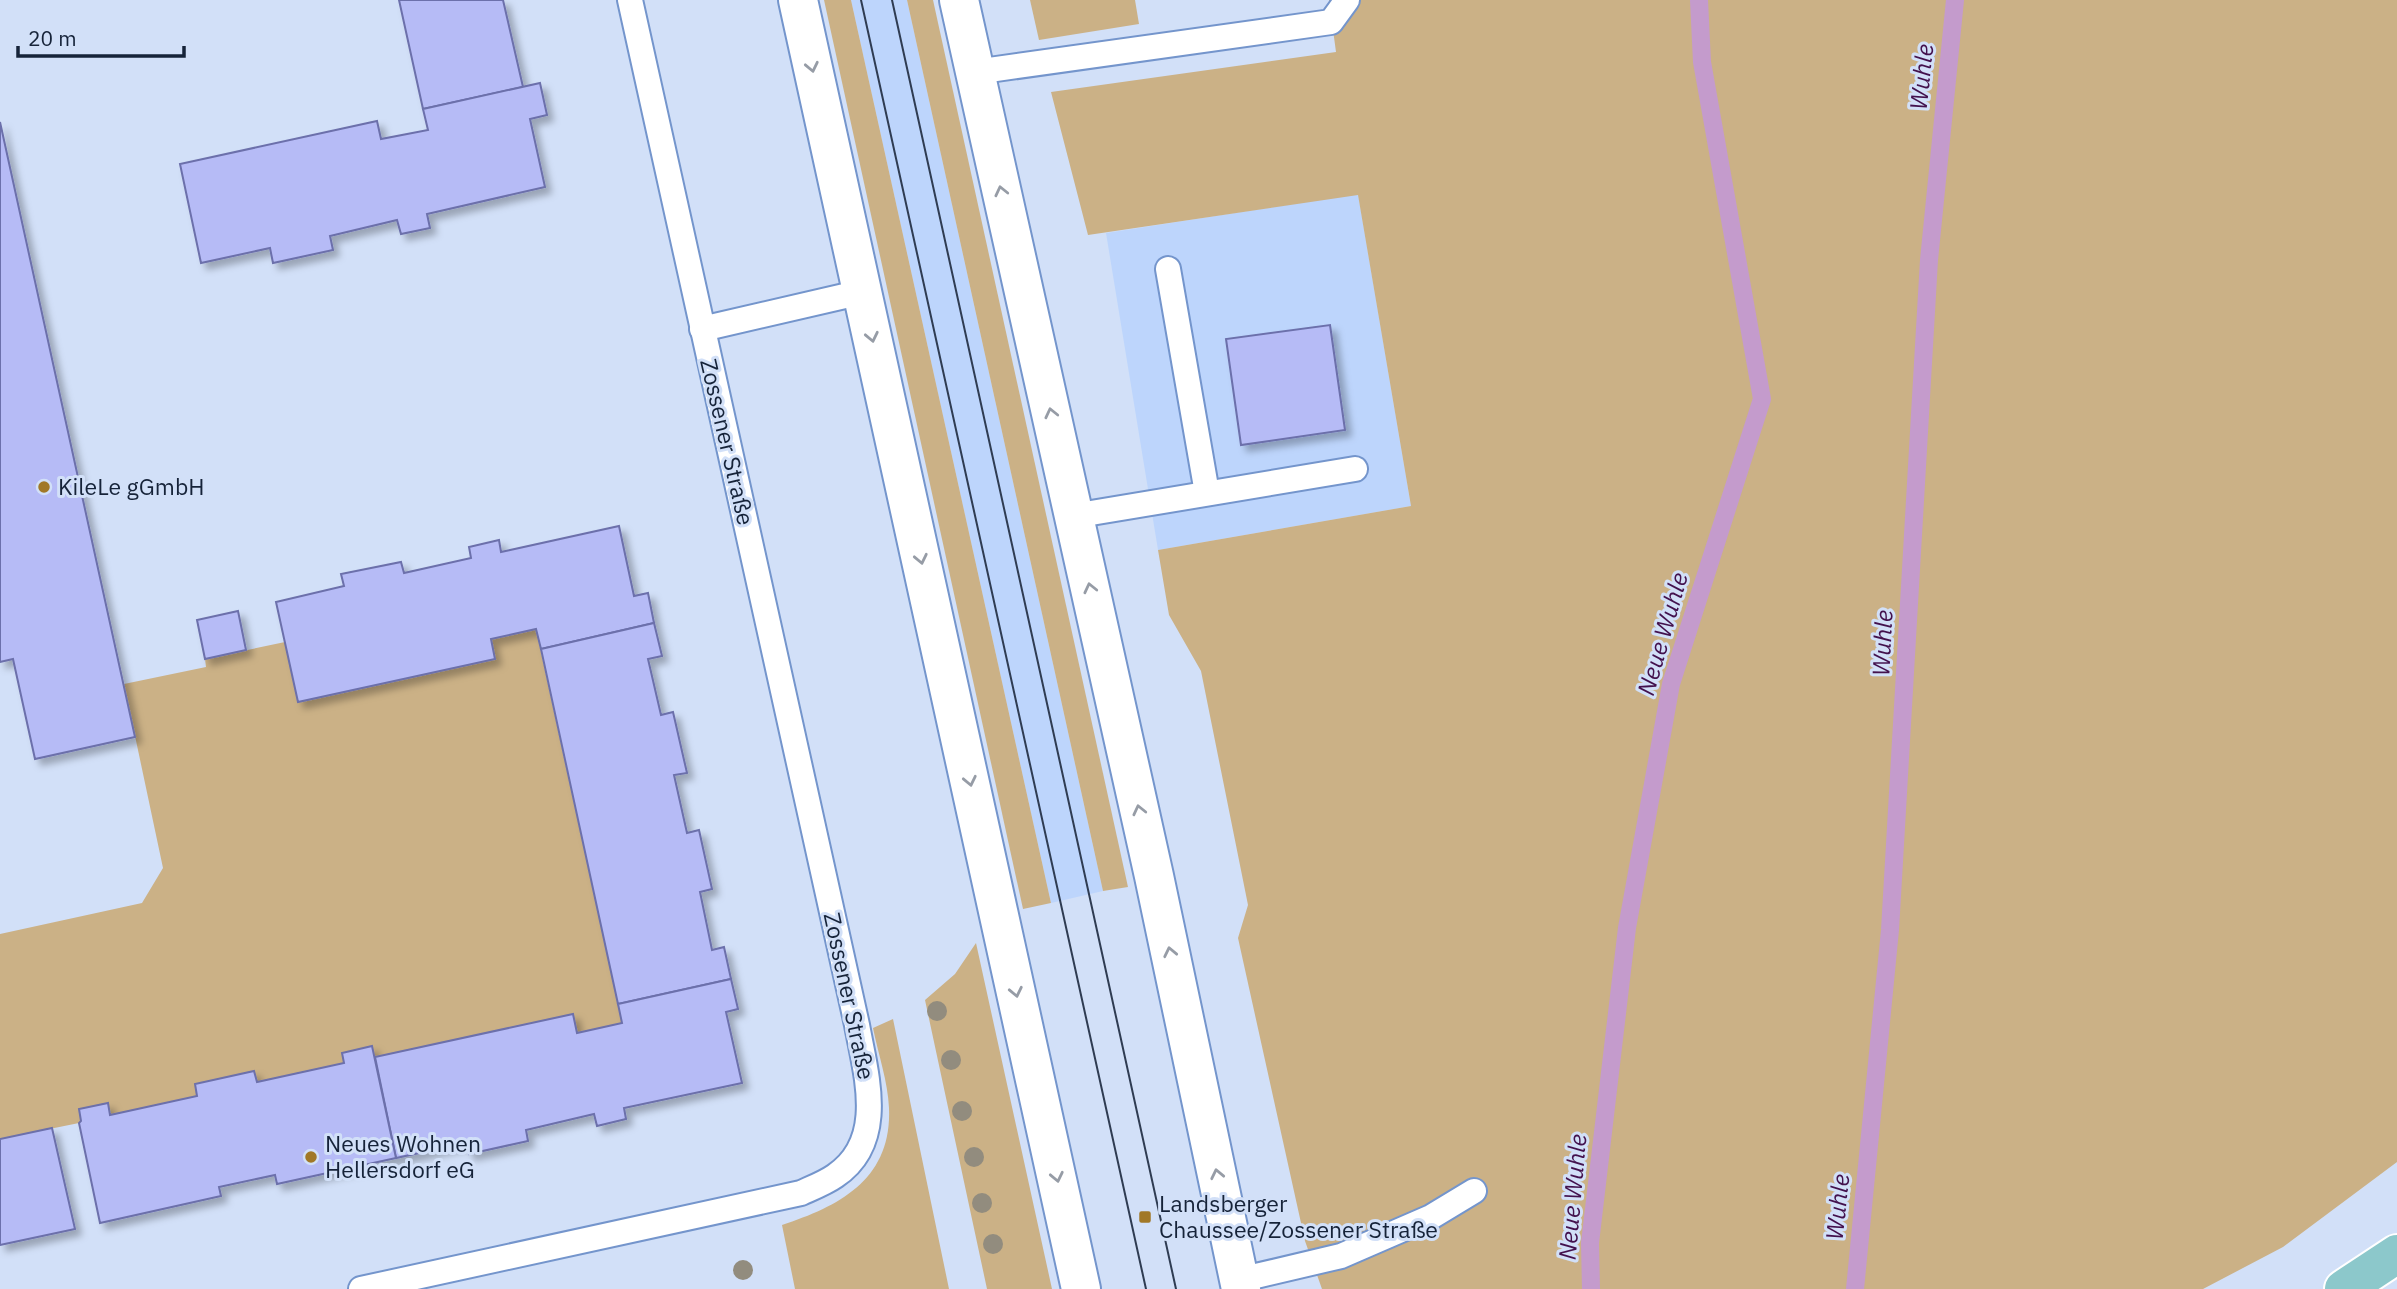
<svg xmlns="http://www.w3.org/2000/svg" width="2397" height="1289" font-family="'IBM Plex Sans',sans-serif">
  <style>
    .built { fill: #bdd5fc }
    .green { fill: #cbb186 }
    .lines { fill: none; stroke-linecap: round; stroke-linejoin: round }
    .stream { stroke: #c49bcc; stroke-width: 18 }
    .building { fill: #b6bbf6; stroke: #6c70ab; stroke-width: 2; filter: url(#shadow) }
    .lane-casing { stroke: #7495cc; stroke-width: 28 }
    .secondary-casing { stroke: #7495cc; stroke-width: 42 }
    .primary-casing { stroke: #fff; stroke-width: 42 }
    .lane { stroke: #fff; stroke-width: 24 }
    .secondary { stroke: #fff; stroke-width: 38 }
    .primary { stroke: #8cc8cb; stroke-width: 38 }
    .tram { stroke: #2f3c52; stroke-width: 2 }
    .tree { fill: #928c7e }
    .oneway { stroke: #969ca6 }
    .poi-dot { fill: #a17827; stroke: #d2e0f8; stroke-width: 2.5 }
    .labels { text-anchor: middle; stroke-width: 6; stroke-linejoin: round; paint-order: stroke }
    .street-label { font-size: 23px; fill: #162339; stroke: #d2e0f8 }
    .poi-label { font-size: 23px; fill: #162339; stroke: #d2e0f8; text-anchor: start }
    .water-label { font-size: 24px; font-style: italic; fill: #43114d; stroke: #d2e0f8 }
  </style>
  <defs>
    <filter id="shadow"><feDropShadow dx="6" dy="6" stdDeviation="3.5" flood-color="#0004"/></filter>
  </defs>
  <rect width="100%" height="100%" fill="#d2e0f8"/>
  <!-- built -->
  <g class="built">
    <polygon points="851,0 907,0 1103,891 1051,903"/>
    <polygon points="1358,194 1411,506 1158,550 1106,233"/>
  </g>
  <!-- green -->
  <g class="green">
    <polygon points="824,0 851,0 1051,903 1023,909"/>
    <polygon points="907,0 933,0 1128,887 1103,891"/>
    <polygon points="1030,0 1135,0 1139,24 1039,40"/>
    <polygon points="1329,0 2397,0 2397,1162 2283,1247 2203,1289 1322,1289 1305,1241 1238,938 1248,905 1201,671 1169,615 1158,550 1411,506 1358,195 1088,235 1051,92 1336,52"/>
    <polygon points="536,629 622,1023 577,1033 573,1014 375,1057 372,1046 342,1053 344,1063 257,1082 254,1071 195,1084 197,1096 111,1115 108,1103 80,1109 81,1121 79,1123 0,1139 0,934 142,903 163,868 124,684 206,667 205,659 285,642 298,702 495,659 491,639"/>
    <polygon points="976,943 1052,1289 987,1289 925,1000 955,974"/>
    <path d="M893 1019 949 1289H795L782 1225C840 1206 892 1179 889 1108 888 1082 878 1053 873 1028Z"/>
  </g>
  <g class="lines">
    <!-- stream -->
    <g class="stream">
      <polyline points="1591,1289 1590,1243 1627,928 1671,684 1762,399 1702,62 1699,0"/>
      <polyline points="1855,1289 1890,930 1929,260 1955,0"/>
    </g>
  </g>
  <!-- building -->
  <g class="building">
    <polygon points="399,0 503,0 523,87 423,109"/>
    <polygon points="540,83 547,115 530,119 545,187 427,214 430,228 401,234 397,220 330,236 333,250 273,263 270,248 201,263 180,164 377,121 381,139 428,130 423,109"/>
    <polygon points="0,122 135,737 35,759 13,659 0,662"/>
    <polygon points="1330,325 1345,430 1241,445 1226,339"/>
    <polygon points="619,526 634,596 648,593 654,623 541,649 536,629 491,639 495,659 298,702 276,602 344,586 341,574 401,562 404,573 471,558 469,547 499,540 501,552"/>
    <polygon points="238,611 246,650 205,659 197,620"/>
    <polygon points="654,623 662,656 648,659 661,715 673,712 687,773 674,775 687,833 699,830 712,889 700,892 712,950 724,947 731,979 618,1004 541,649"/>
    <polygon points="731,979 738,1009 726,1012 742,1083 624,1108 626,1119 597,1126 594,1114 526,1130 528,1141 469,1154 466,1143 396,1158 375,1057 573,1014 577,1033 622,1023 618,1004"/>
    <polygon points="372,1046 396,1158 277,1184 275,1175 219,1187 221,1196 100,1223 79,1123 81,1121 79,1109 108,1103 110,1115 197,1096 195,1084 254,1071 257,1082 344,1063 342,1053"/>
    <polygon points="52,1128 75,1229 0,1245 0,1139"/>
  </g>
  <g class="lines">
    <defs>
      <g id="lane">
        <polyline points="975,72 1331,22 1347,0"/>
        <polyline points="1168,269 1207,493"/>
        <polyline points="702,329 862,292"/>
        <polyline points="1073,516 1355,469"/>
        <polyline points="1239,1280 1341,1256 1431,1217 1474,1191"/>
        <path d="M361 1289 801 1193C812 1188 825 1183 835 1176 887 1141 866 1075 857 1025L630 0"/>
      </g>
      <g id="secondary">
        <polyline points="798,0 1081,1289"/>
        <polyline points="959,0 1154,876 1241,1289"/>
      </g>
      <polyline id="primary" points="2344,1289 2397,1254"/>
    </defs>
    <!-- lane casing -->
    <use href="#lane" class="lane-casing"/>
    <!-- secondary casing -->
    <use href="#secondary" class="secondary-casing"/>
    <!-- primary casing -->
    <use href="#primary" class="primary-casing"/>
    <!-- lane -->
    <use href="#lane" class="lane"/>
    <!-- secondary -->
    <use href="#secondary" class="secondary"/>
    <!-- primary -->
    <use href="#primary" class="primary"/>
    <!-- tram -->
    <g class="tram">
      <polyline points="861,0 1146,1289"/>
      <polyline points="892,0 1176,1289"/>
    </g>
  </g>
  <!-- trees -->
  <g class="tree">
    <circle cx="937" cy="1011" r="10"/>
    <circle cx="951" cy="1060" r="10"/>
    <circle cx="962" cy="1111" r="10"/>
    <circle cx="974" cy="1157" r="10"/>
    <circle cx="982" cy="1203" r="10"/>
    <circle cx="993" cy="1244" r="10"/>
    <circle cx="743" cy="1270" r="10"/>
  </g>
  <!-- one-way arrows -->
  <defs><path id="oneway-chevron" d="M-2-3.5L2.5 0L-2 3.5" fill="none" stroke-width="1.6" stroke-linecap="round" stroke-linejoin="round" transform="scale(1.75)"/></defs>
  <g class="oneway">
    <use href="#oneway-chevron" transform="translate(812 67) rotate(78)"/>
    <use href="#oneway-chevron" transform="translate(1001 191) rotate(-103)"/>
    <use href="#oneway-chevron" transform="translate(872 337) rotate(78)"/>
    <use href="#oneway-chevron" transform="translate(1051 413) rotate(-103)"/>
    <use href="#oneway-chevron" transform="translate(921 559) rotate(78)"/>
    <use href="#oneway-chevron" transform="translate(1090 588) rotate(-103)"/>
    <use href="#oneway-chevron" transform="translate(970 781) rotate(78)"/>
    <use href="#oneway-chevron" transform="translate(1139 810) rotate(-103)"/>
    <use href="#oneway-chevron" transform="translate(1170 952) rotate(-102)"/>
    <use href="#oneway-chevron" transform="translate(1016 992) rotate(78)"/>
    <use href="#oneway-chevron" transform="translate(1217 1174) rotate(-102)"/>
    <use href="#oneway-chevron" transform="translate(1057 1177) rotate(78)"/>
  </g>
  <!-- markers -->
  <g class="poi-dot">
    <circle cx="44" cy="487" r="7"/>
    <circle cx="311" cy="1157" r="7"/>
    <rect x="1138" y="1210" width="14" height="14" rx="3.5"/>
  </g>
  <g class="labels">
    <!-- street labels -->
    <g class="street-label">
      <text transform="translate(727 442) rotate(77)" y="8">Zossener Straße</text>
      <text transform="translate(849 996) rotate(78)" y="8">Zossener Straße</text>
    </g>
    <!-- poi labels -->
    <g class="poi-label">
      <text x="58" y="495">KileLe gGmbH</text>
      <text x="325" y="1152">Neues Wohnen<tspan x="325" dy="26">Hellersdorf eG</tspan></text>
      <text x="1159" y="1212">Landsberger<tspan x="1159" dy="26">Chaussee/Zossener Straße</tspan></text>
    </g>
    <!-- water labels -->
    <g class="water-label">
      <text transform="translate(1922 77) rotate(-84)" y="8">Wuhle</text>
      <text transform="translate(1663 634) rotate(-74)" y="8">Neue Wuhle</text>
      <text transform="translate(1883 643) rotate(-87)" y="8">Wuhle</text>
      <text transform="translate(1573 1197) rotate(-85)" y="8">Neue Wuhle</text>
      <text transform="translate(1838 1207) rotate(-84)" y="8">Wuhle</text>
    </g>
  </g>
  <!-- scale -->
  <path d="M18 46v10h166v-10" fill="none" stroke="#162339" stroke-width="3.5"/>
  <text x="28" y="46" font-size="21" fill="#162339" stroke="#d2e0f8" stroke-width="5" paint-order="stroke">20 m</text>
</svg>
